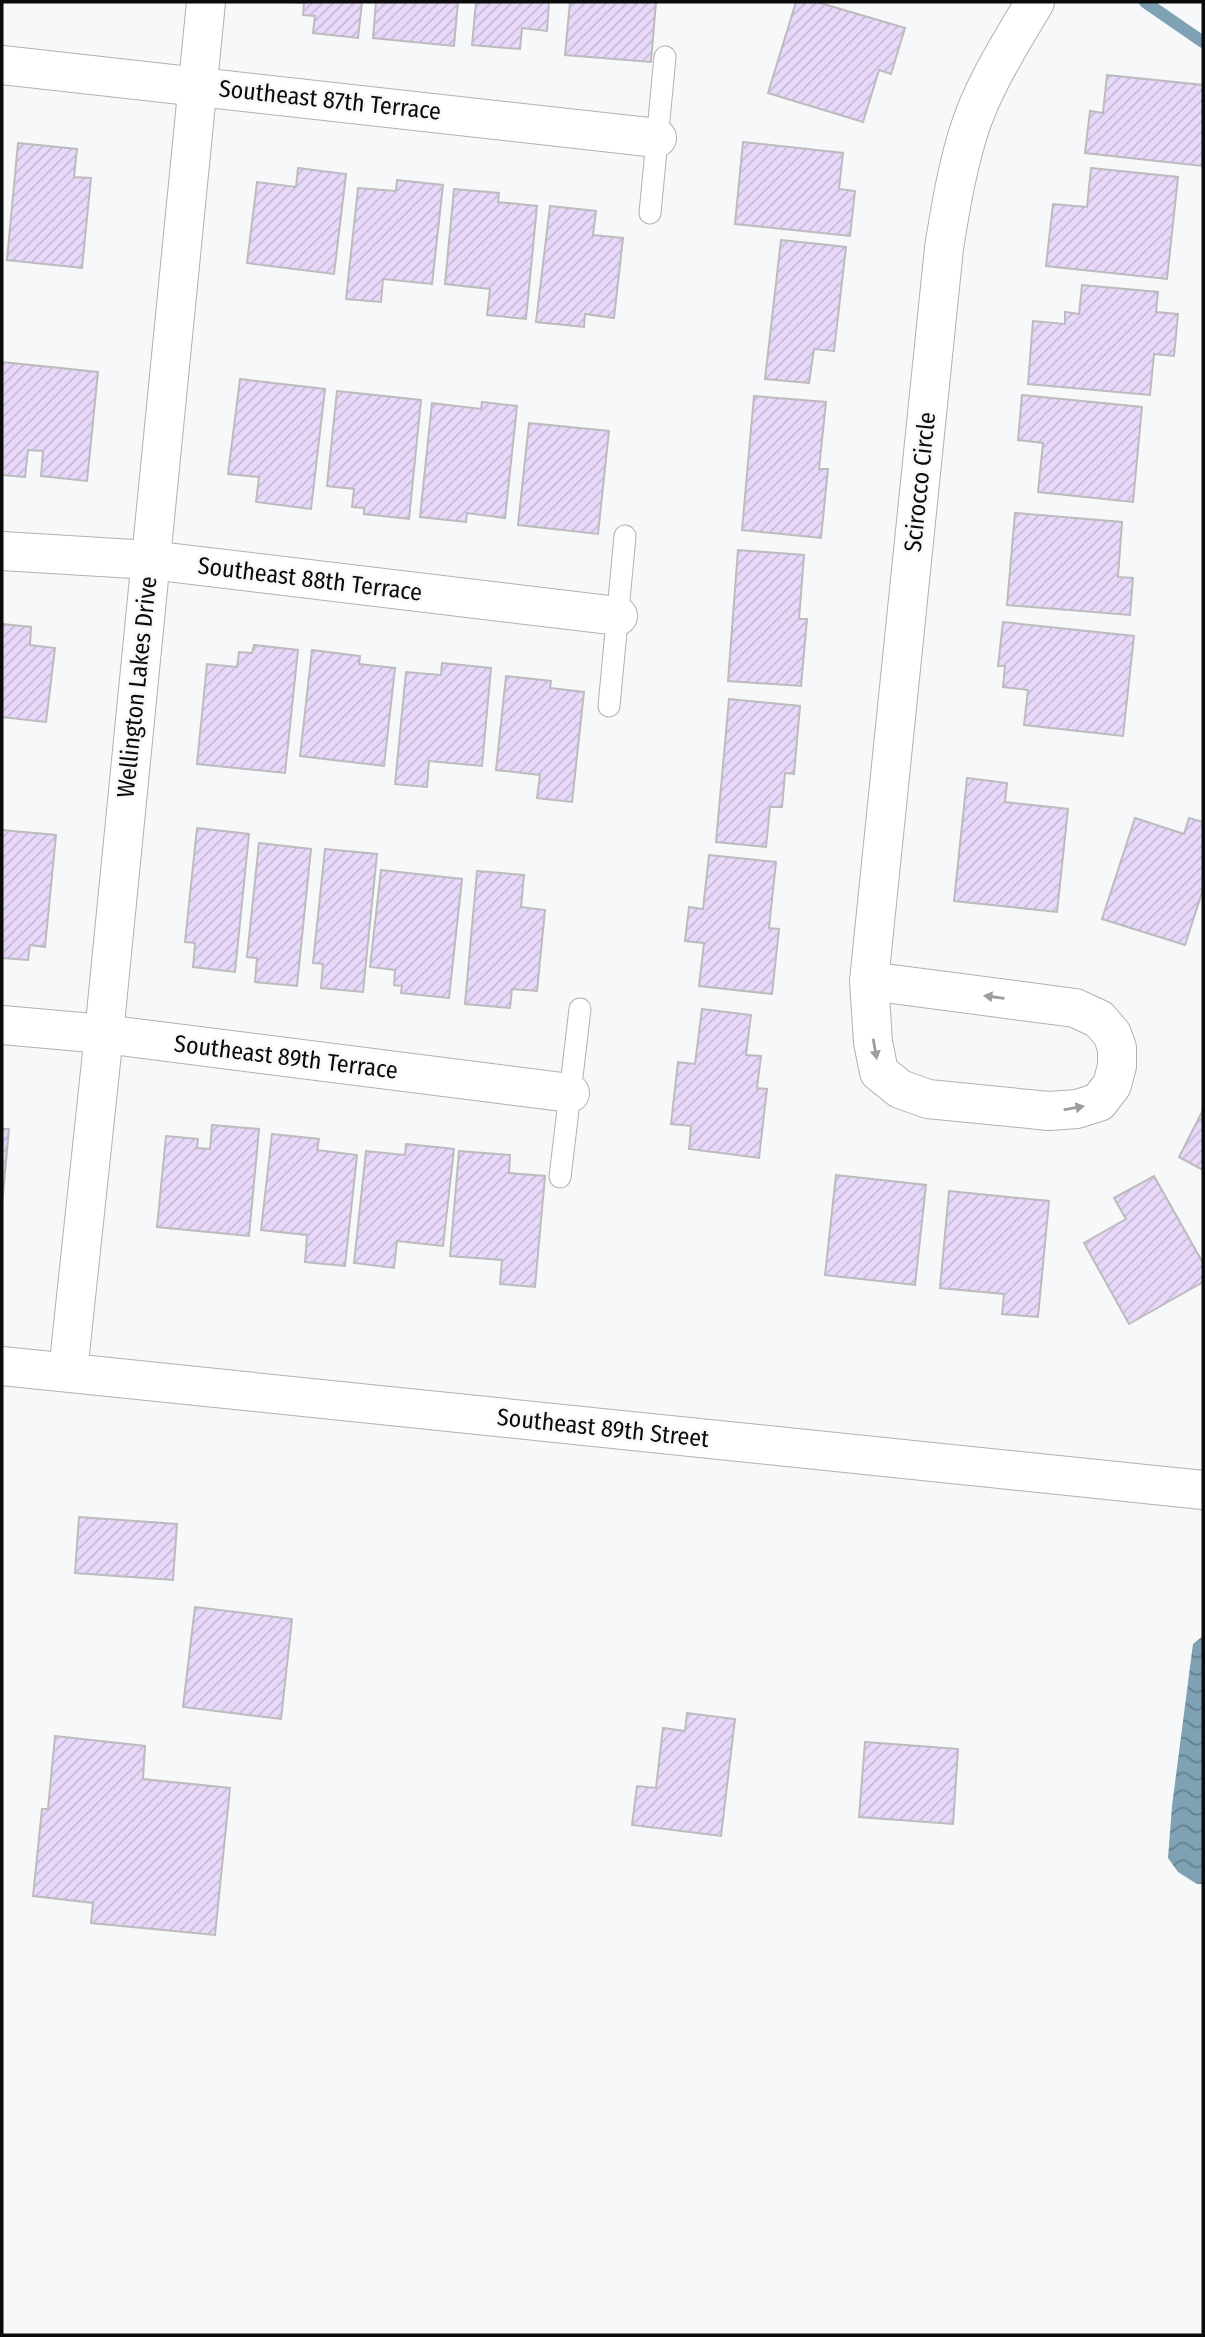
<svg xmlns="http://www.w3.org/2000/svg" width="1205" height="2337" font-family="'Fira Sans Condensed',sans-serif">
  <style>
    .water { fill: url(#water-waves) }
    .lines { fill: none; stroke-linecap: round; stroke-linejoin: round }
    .stream { stroke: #7fa1b4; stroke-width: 12 }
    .building { fill: url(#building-hatch); stroke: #bcbbbd; stroke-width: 2 }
    .lane-casing { stroke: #b0b1b2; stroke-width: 23 }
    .street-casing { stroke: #b0b1b2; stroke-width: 40 }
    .secondary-casing { stroke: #b0b1b2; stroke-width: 40 }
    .lane { stroke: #fff; stroke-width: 21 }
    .street { stroke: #fff; stroke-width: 38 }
    .secondary { stroke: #fff; stroke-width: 38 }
    .oneway { fill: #9d9d9e }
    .labels { text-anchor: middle; stroke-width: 5; stroke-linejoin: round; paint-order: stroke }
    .street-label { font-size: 24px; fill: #0b0b0c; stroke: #f6f8f9 }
  </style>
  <defs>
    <pattern id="water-waves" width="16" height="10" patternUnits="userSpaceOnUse" patternTransform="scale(1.75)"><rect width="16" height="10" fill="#7fa1b4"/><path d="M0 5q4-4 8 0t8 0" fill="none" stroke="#668191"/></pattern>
    <pattern id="building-hatch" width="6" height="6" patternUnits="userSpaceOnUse" patternTransform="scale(1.75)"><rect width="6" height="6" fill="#e8d9fa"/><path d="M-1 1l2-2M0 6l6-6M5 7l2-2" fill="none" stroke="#c6b9d5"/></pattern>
  </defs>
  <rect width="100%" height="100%" fill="#f6f8f9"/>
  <!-- water -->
  <polygon class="water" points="1203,1636 1203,1884 1197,1884 1178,1872 1168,1858 1172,1806 1193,1644"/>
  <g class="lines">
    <!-- stream -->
    <polyline class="stream" points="1145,2 1203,42"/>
  </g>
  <!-- building -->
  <g class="building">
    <polygon points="290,2 362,2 358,38 313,33 315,16 303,15 304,3"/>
    <polygon points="376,2 458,2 454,46 373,38"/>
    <polygon points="476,2 549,2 547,31 522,28 520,49 472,45"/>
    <polygon points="570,2 656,2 651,62 565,55"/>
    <polygon points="796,2 817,2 905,28 891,74 879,70 863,122 768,93"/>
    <polygon points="1107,75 1203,85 1202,166 1085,153 1090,111 1103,113"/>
    <polygon points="743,142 843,153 839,189 855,191 850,236 735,224"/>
    <polygon points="18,143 77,149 74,177 91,178 82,268 7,260"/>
    <polygon points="298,168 346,174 334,274 247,263 257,182 296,187"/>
    <polygon points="1091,168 1178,177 1167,279 1046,266 1053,204 1087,207"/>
    <polygon points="397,180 443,185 432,284 383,279 381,302 346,299 358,188 396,191"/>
    <polygon points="454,189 499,193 498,202 537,206 526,319 487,315 490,289 445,284"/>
    <polygon points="550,206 596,211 593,235 623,238 614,318 585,314 584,327 536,322"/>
    <polygon points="781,240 846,247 834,351 814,349 809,383 765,379"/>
    <polygon points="1082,285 1158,292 1156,312 1178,314 1174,356 1154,354 1150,395 1028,384 1033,321 1065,324 1065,312 1079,314"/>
    <polygon points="2,362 98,372 87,481 41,476 43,451 28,450 25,477 2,475"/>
    <polygon points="240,379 325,389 311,509 256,502 259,477 228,474"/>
    <polygon points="337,391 421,400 409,519 364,514 364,508 352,507 354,489 327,486"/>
    <polygon points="1022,395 1142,407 1133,502 1038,492 1043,443 1018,440"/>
    <polygon points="754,396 826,402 819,469 828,469 821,538 742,530"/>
    <polygon points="482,402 517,406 505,518 467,513 466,522 420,517 432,403 481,409"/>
    <polygon points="529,423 609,431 598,534 518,525"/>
    <polygon points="1015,513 1122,522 1118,577 1133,578 1130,615 1007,605"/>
    <polygon points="738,550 804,555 799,619 807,619 801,686 728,681"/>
    <polygon points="1003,622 1134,636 1123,736 1024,725 1028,690 1003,687 1005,666 998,666"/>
    <polygon points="2,624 31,627 30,645 55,648 46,722 2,717"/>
    <polygon points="254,645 298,650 285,773 197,764 207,664 237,667 239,652 252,653"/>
    <polygon points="312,650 360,656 359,664 395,668 384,766 300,756"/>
    <polygon points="442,663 491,668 482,766 429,761 427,787 395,784 406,672 441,675"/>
    <polygon points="506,676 551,681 550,688 584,692 572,802 537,798 540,775 496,770"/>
    <polygon points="729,699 800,706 794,774 785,773 782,807 770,807 766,847 716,842"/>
    <polygon points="967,778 1007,783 1005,802 1068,809 1057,912 954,901"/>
    <polygon points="1135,818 1184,834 1189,818 1203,822 1203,889 1185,945 1102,919"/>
    <polygon points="197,828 249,834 235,972 193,967 195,943 185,942"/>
    <polygon points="2,830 56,835 45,947 30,945 28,960 2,958"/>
    <polygon points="259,843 311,849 297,986 255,982 257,958 247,957"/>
    <polygon points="325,849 377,854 363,992 321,988 323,964 313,963"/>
    <polygon points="709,855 776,862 769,928 779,929 772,994 699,986 704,943 685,941 689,907 703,909"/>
    <polygon points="381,870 462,879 449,998 401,993 402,986 394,985 395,970 370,967"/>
    <polygon points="477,871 524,875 521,907 545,910 537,991 512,989 510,1008 465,1004"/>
    <polygon points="702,1009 751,1015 746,1055 761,1056 757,1088 767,1089 759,1158 689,1149 691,1126 671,1124 678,1062 695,1064"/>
    <polygon points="1203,1110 1203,1170 1179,1157"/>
    <polygon points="212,1125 259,1129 249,1236 157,1227 166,1136 198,1139 197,1148 210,1149"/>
    <polygon points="2,1129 9,1129 2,1204"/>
    <polygon points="272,1134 319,1139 317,1150 357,1155 345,1266 305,1262 307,1235 261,1230"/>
    <polygon points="406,1144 454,1149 443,1246 397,1241 394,1268 354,1263 366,1151 405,1155"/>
    <polygon points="459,1151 510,1155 509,1173 545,1176 535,1287 500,1284 502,1260 450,1256"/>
    <polygon points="836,1175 926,1185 915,1285 825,1275"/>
    <polygon points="1154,1176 1203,1263 1203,1282 1129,1324 1084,1243 1126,1219 1114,1198"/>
    <polygon points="949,1191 1049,1201 1038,1317 1002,1314 1004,1294 940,1288"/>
    <polygon points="79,1517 177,1524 173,1580 75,1573"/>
    <polygon points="195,1607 292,1619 281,1719 183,1707"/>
    <polygon points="687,1713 735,1719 721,1836 632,1825 637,1786 656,1788 663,1728 685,1731"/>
    <polygon points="55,1736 145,1746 143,1779 230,1788 215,1935 91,1923 93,1903 33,1896 42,1809 48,1809"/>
    <polygon points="865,1742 958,1749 953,1824 859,1817"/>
  </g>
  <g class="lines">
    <defs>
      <g id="lane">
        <polyline points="650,213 665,57"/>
        <polyline points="609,706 625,536"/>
        <polyline points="560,1177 580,1009"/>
      </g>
      <g id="street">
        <polyline points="2,65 657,138"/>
        <polyline points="2,551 150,560 618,616"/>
        <path d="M869 981 1075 1008 1099 1019 1112 1034 1117 1048V1066L1112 1085 1099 1102 1077 1109 1049 1111 928 1099 900 1089 879 1072 873 1042 869 981 944 248C950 211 956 174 967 137 981 89 1010 44 1035 2"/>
        <polyline points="2,1025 104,1034 570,1093"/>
        <polyline points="68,1372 104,1034 206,2"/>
      </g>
      <polyline id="secondary" points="2,1366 1203,1490"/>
    </defs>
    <!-- lane casing -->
    <use href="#lane" class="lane-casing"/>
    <!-- street casing -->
    <use href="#street" class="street-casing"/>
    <!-- secondary casing -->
    <use href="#secondary" class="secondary-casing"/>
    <!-- lane -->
    <use href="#lane" class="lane"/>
    <!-- street -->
    <use href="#street" class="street"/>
    <!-- secondary -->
    <use href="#secondary" class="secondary"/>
  </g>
  <!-- one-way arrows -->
  <defs><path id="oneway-solid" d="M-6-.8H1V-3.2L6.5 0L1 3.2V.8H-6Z" transform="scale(1.75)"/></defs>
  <g class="oneway">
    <use href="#oneway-solid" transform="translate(994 997) rotate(-172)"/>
    <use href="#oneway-solid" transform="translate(875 1049) rotate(80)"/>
    <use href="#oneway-solid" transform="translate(1074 1108) rotate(-10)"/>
  </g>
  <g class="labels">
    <!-- street labels -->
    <g class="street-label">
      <text transform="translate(330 100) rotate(6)" y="8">Southeast 87th Terrace</text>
      <text transform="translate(920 482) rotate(-84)" y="8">Scirocco Circle</text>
      <text transform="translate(310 579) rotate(7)" y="8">Southeast 88th Terrace</text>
      <text transform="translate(137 687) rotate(-84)" y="8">Wellington Lakes Drive</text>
      <text transform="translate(286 1057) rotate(7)" y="8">Southeast 89th Terrace</text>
      <text transform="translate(603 1428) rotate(6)" y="8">Southeast 89th Street</text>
    </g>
  </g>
  <!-- border -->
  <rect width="1205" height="2337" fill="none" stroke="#0b0b0c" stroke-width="7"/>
</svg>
